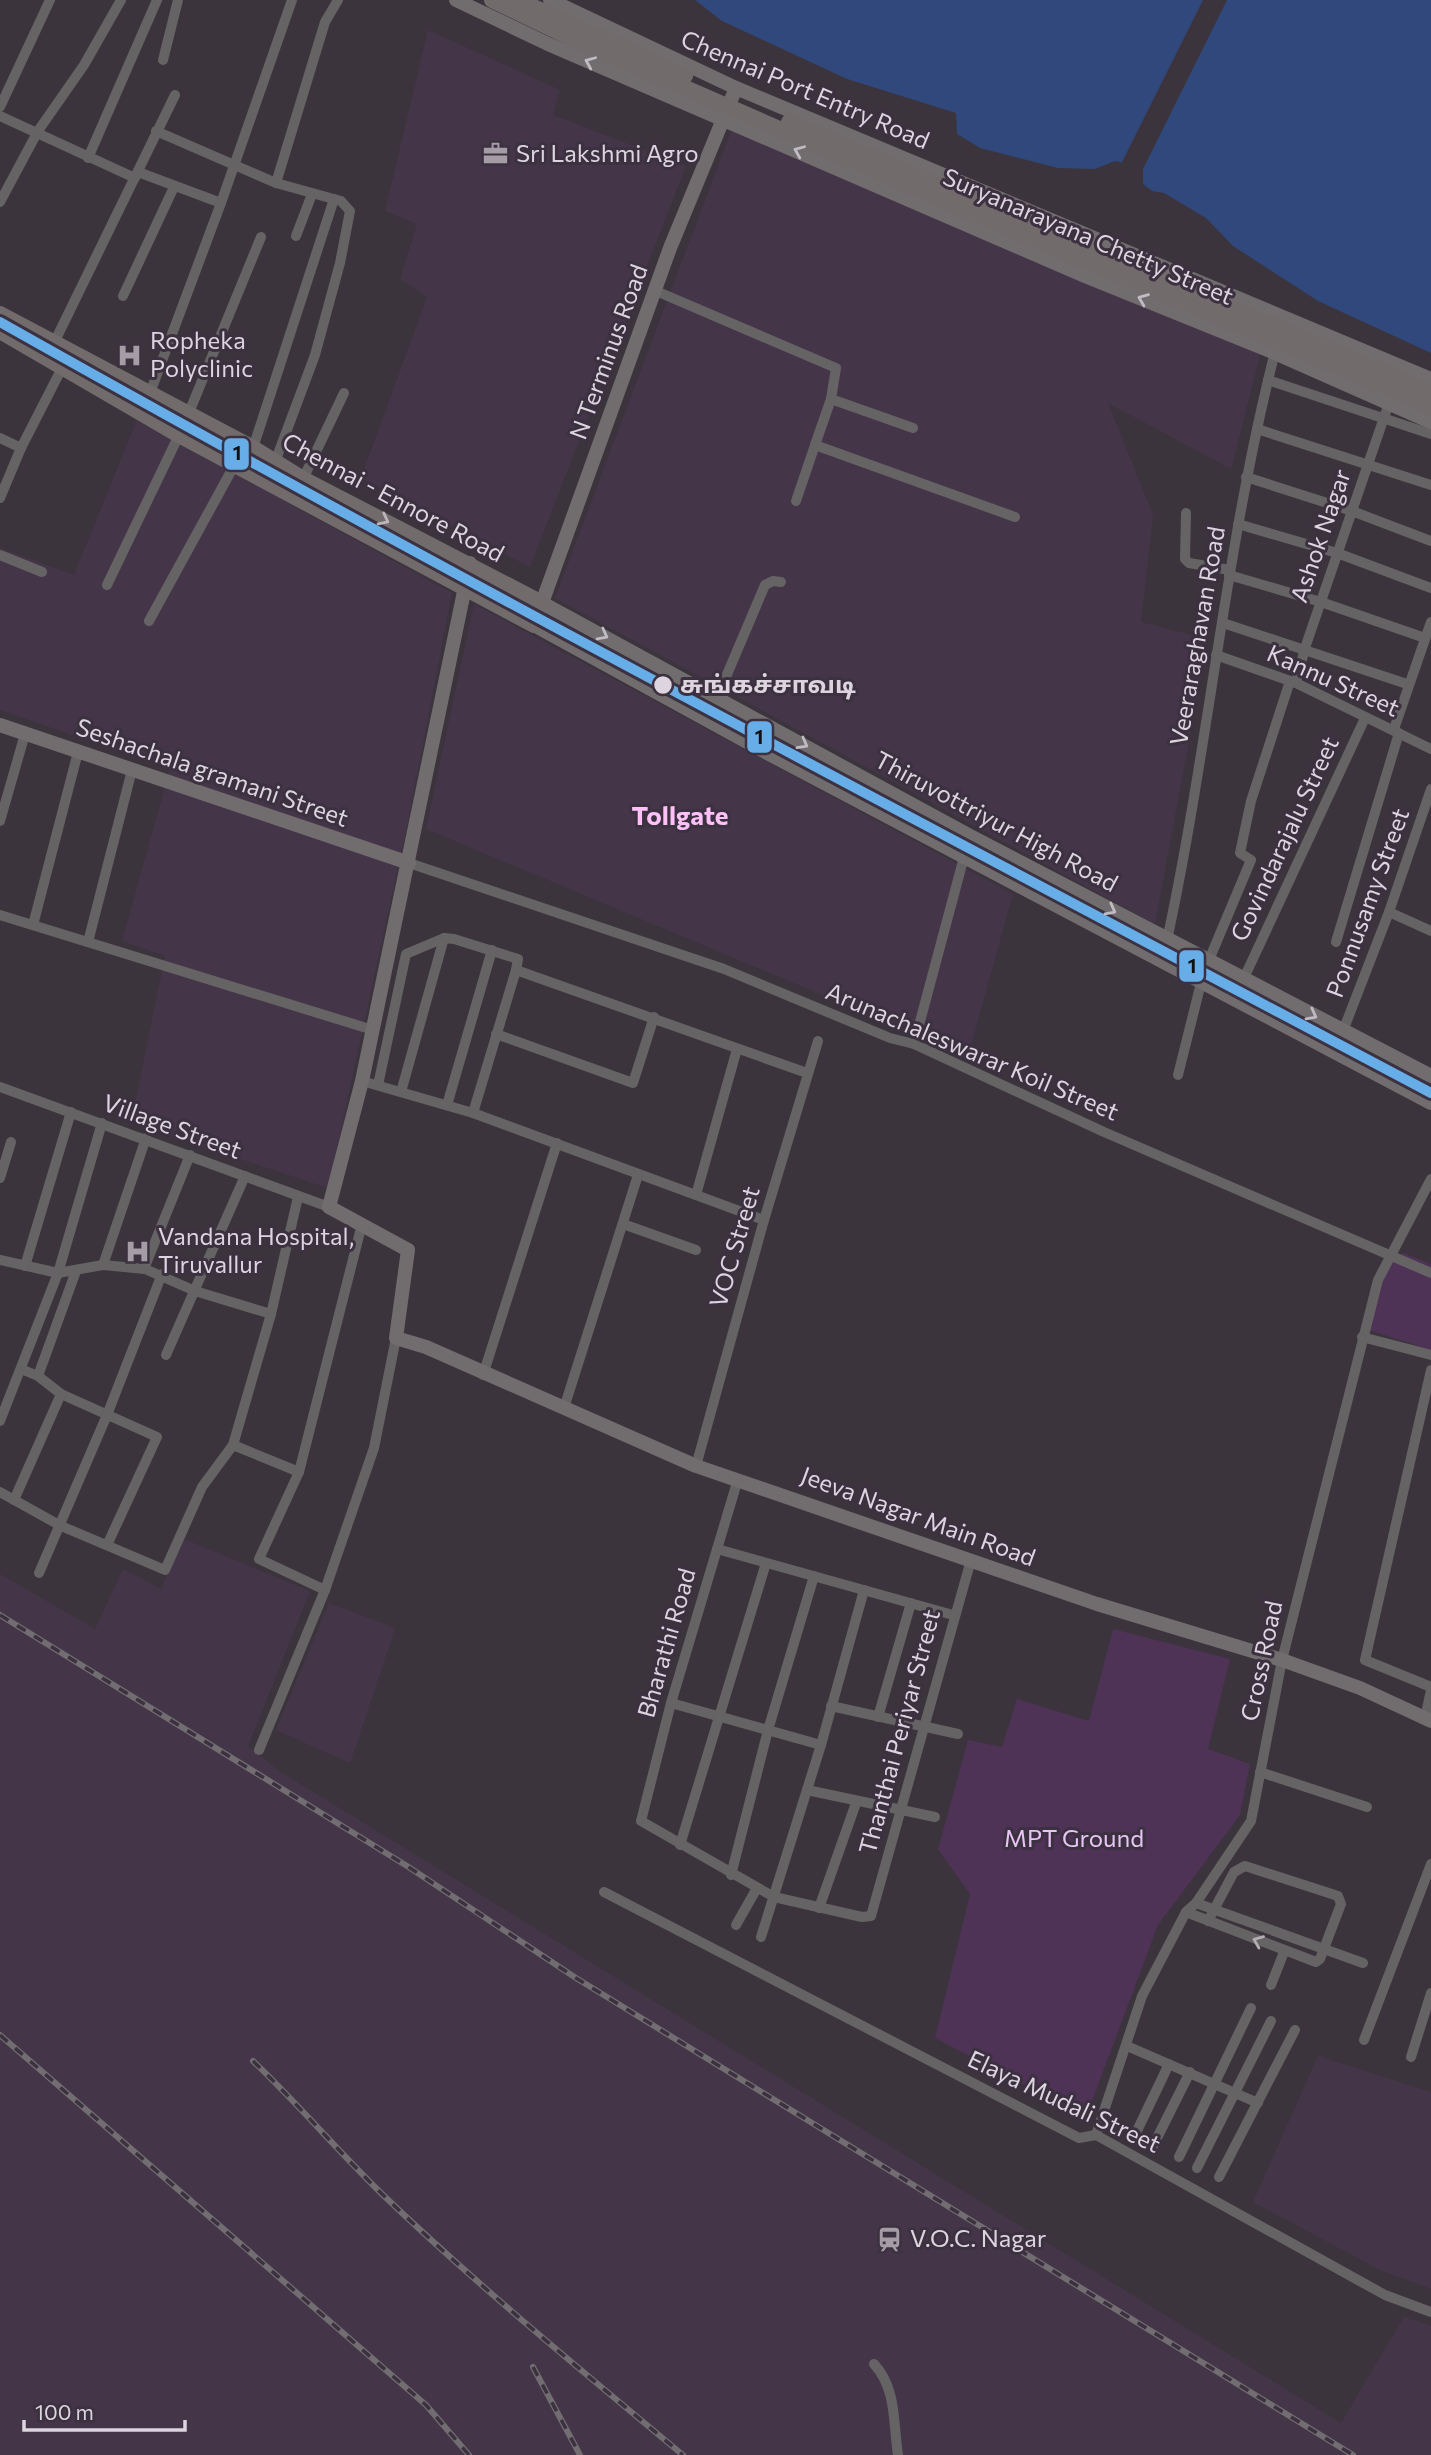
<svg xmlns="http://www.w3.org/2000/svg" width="1431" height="2455" font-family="Commissioner,'Noto Sans Tamil',sans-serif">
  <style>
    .built { fill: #443648 }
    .green { fill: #4e3357 }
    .water { fill: #30487b }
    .pier { fill: #3b343c }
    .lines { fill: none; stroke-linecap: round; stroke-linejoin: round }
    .street { stroke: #666364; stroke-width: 10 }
    .secondary { stroke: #716d6e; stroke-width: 14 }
    .primary { stroke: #716b6c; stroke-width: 16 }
    .rail-casing { stroke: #716d70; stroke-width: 6 }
    .rail { stroke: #3c3140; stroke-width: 3.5; stroke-dasharray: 10; stroke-linecap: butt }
    .metro-1-casing { stroke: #3c3140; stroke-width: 16 }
    .metro-1 { stroke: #67ade8; stroke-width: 10 }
    .oneway { stroke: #c1bbc3 }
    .oneway2 { stroke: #bcb5bc }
    .oneway3 { stroke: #b3adb4 }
    .stop-dot { fill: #dcd5df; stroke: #3c3140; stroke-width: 2.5 }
    .labels { text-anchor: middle; stroke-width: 6; stroke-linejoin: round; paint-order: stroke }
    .street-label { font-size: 24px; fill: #dcd5df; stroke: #3c3140 }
    .poi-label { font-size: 24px; fill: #dcd5df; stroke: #3c3140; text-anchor: start }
    .stop-label { font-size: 24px; font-weight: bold; fill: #dcd5df; stroke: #3c3140; text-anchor: start }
    .park-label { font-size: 24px; fill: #e8c4f5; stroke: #3c3140 }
    .neighbourhood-label { font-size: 26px; font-weight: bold; fill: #fdc0f7; stroke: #3c3140 }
    .line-badge { stroke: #3c3140; stroke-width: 2.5 }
    .pale-badge-label { font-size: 19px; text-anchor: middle; font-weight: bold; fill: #111 }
  </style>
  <rect width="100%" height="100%" fill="#3b343c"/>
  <!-- built -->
  <g class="built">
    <polygon points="428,30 560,90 553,115 686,166 530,567 361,478 427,297 400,279 417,224 385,211"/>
    <polygon points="732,129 1263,344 1231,469 1108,403 1153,515 1141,622 1208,639 1155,924 555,598"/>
    <polygon points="137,420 452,593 408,821 328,1188 131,1123 165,956 122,941 170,769 0,710 0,548 74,575"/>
    <polygon points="474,604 1013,894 968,1056 426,829"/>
    <polygon points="184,1539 310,1591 248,1746 279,1771 1341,2423 1404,2317 1431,2326 1431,2455 0,2455 0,1574 95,1629 123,1569 161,1589"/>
    <polygon points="329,1603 395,1628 350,1763 276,1730"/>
    <polygon points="1318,2056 1431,2092 1431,2289 1378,2269 1253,2202"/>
  </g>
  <!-- green -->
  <g class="green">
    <polygon points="1403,1253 1431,1264 1431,1350 1369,1330 1384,1267"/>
    <polygon points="1113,1629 1230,1659 1208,1749 1250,1764 1240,1815 1158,1925 1086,2117 935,2038 970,1894 938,1849 968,1740 1002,1747 1017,1699 1089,1721"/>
  </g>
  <!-- water -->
  <polygon class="water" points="695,0 1431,0 1431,353 1318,301 1233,246 1206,218 1164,193 1152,191 1143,184 1143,168 1115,161 1095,169 1058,168 980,148 957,134 956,113 847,79 722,21"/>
  <!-- pier -->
  <polygon class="pier" points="1203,0 1227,0 1140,175 1140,171 1120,166"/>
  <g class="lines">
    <!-- street -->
    <g class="street">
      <polyline points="163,60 178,0"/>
      <polyline points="0,107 50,0"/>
      <polyline points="0,116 135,178"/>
      <polyline points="156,131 276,183 341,201 350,211 340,263 315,355 275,462"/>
      <polyline points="88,158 157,0"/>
      <polyline points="138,172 221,203"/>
      <polyline points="276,183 325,22 338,0"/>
      <polyline points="0,202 38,131 84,65 121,0"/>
      <polyline points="296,236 312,194"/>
      <polyline points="656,291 836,368 831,399 913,428"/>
      <polyline points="123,296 174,187"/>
      <polyline points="54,343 175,95"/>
      <polyline points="1268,380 1431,434"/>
      <polyline points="150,393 221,203 292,0"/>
      <polyline points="188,415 261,237"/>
      <polyline points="1257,429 1431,485"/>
      <polyline points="0,438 21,448 63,366"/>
      <polyline points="815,445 831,399"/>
      <polyline points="253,448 334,199"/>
      <polyline points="1246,477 1352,511 1431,541"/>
      <polyline points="303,479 344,393"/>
      <polyline points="0,498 21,448"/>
      <polyline points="796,501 815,445 1015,517"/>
      <polyline points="1186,513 1185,559 1189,563 1230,570"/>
      <polyline points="1238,524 1337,553 1431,588"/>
      <polyline points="0,555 42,572"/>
      <polyline points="1229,575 1321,602 1425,638"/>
      <polyline points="107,585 179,435"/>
      <polyline points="149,621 235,464"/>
      <polyline points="1223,623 1407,684"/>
      <polyline points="1216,655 1296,683 1431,749"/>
      <polyline points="1296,683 1305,648 1389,403"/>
      <polyline points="717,698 765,585 773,581 781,582"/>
      <polyline points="1394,729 1431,622"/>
      <polyline points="0,821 25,734"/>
      <polyline points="409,863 724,969 890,1038 914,1044 1104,1132 1431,1273"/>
      <polyline points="1389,912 1431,931"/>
      <polyline points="0,915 373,1030"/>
      <polyline points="33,925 78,752"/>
      <polyline points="88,942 132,770"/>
      <polyline points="1336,942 1399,733"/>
      <polyline points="1209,960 1251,860 1240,853 1251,801 1290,681"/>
      <path d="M1162 963C1208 759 1224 550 1276 348"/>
      <polyline points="1244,978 1365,718"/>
      <polyline points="1343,1031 1389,912 1431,789"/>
      <polyline points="496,1034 633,1083 654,1017"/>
      <polyline points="914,1044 964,857"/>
      <polyline points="1178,1075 1201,983"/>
      <polyline points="362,1081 473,1113 764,1220"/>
      <polyline points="378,1085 406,954 444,938 454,939 518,959 516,970"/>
      <polyline points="0,1087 329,1207"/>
      <polyline points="401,1092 444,938"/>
      <polyline points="447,1105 492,950"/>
      <polyline points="473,1113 516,970 807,1073"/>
      <polyline points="0,1178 11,1142"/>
      <polyline points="696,1195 737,1049"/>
      <polyline points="623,1224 696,1250"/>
      <polyline points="0,1260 58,1273 103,1265 145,1269 195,1291 271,1314"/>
      <polyline points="103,1265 146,1138"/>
      <polyline points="25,1266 71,1112"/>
      <polyline points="144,1269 190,1155"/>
      <polyline points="1362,1337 1431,1355"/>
      <polyline points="166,1355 245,1176"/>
      <polyline points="21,1369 38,1376 61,1394 157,1437 108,1543"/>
      <polyline points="1431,1370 1365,1660 1431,1687"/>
      <polyline points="483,1375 557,1143"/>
      <polyline points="38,1376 76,1271"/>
      <polyline points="564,1408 638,1175"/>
      <polyline points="0,1421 58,1273 102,1123"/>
      <polyline points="233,1445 299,1472"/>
      <polyline points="696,1466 764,1220 818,1041"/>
      <polyline points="738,1479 671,1703 641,1821 774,1897 862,1917 871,1916 971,1560"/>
      <polyline points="0,1492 61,1526 165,1570 202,1487 233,1445 271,1314 298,1197"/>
      <polyline points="14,1500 61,1394"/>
      <polyline points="717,1549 953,1615"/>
      <polyline points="39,1573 107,1415 162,1274"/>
      <polyline points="325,1590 259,1559 299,1472 362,1224"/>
      <polyline points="671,1703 821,1745"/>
      <polyline points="831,1706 958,1734"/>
      <polyline points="878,1717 911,1603"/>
      <polyline points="1425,1718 1431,1690"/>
      <polyline points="259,1750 325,1590 374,1448 396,1338"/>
      <polyline points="1260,1772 1367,1807"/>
      <polyline points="807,1790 935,1817"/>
      <polyline points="680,1845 766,1563"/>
      <polyline points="731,1875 768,1730 814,1576"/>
      <polyline points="604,1892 1079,2138 1096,2135 1385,2295 1431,2312"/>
      <polyline points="1196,1903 1363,1963"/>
      <polyline points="819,1908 856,1803"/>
      <polyline points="1186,1912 1316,1962 1320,1959 1341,1904 1338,1896 1245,1866 1234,1872 1208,1921"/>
      <polyline points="736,1925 757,1888"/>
      <polyline points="761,1937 821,1745 864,1590"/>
      <polyline points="1271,1985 1284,1952"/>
      <polyline points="1364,2040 1431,1864"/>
      <polyline points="1127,2046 1258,2103"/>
      <polyline points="1411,2057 1431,1993"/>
      <polyline points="1096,2135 1142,1996 1186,1912 1196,1903 1251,1821 1282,1660 1378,1280 1431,1179"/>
      <polyline points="1135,2135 1169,2064"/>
      <polyline points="1153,2146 1190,2072"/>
      <polyline points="1179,2157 1251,2008"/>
      <polyline points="1197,2168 1271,2021"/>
      <polyline points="1219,2177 1295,2030"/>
      <path d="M874 2364C897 2389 893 2423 898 2455"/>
    </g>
    <!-- secondary -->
    <g class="secondary">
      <polyline points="456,0 548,44 1085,276 1275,353 1431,422"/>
      <polyline points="550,0 736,88 1431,379"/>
      <polyline points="736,88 670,248 534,625 769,754 1431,1103"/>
      <polyline points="470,563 362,1081 329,1207 408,1250 396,1338 426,1347 696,1466 1097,1604 1282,1660 1360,1688 1431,1721"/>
      <polyline points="542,603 970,836 1431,1076"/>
      <polyline points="0,725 409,863"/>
    </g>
    <!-- primary -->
    <g class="primary">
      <polyline points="492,0 573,39 988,220 1431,406"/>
      <polyline points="518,0 685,76"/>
      <polyline points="789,122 1431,392"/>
      <polyline points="0,314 253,448 303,479 542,603"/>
      <polyline points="0,331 179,435 534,625"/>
    </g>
    <defs>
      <g id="rail">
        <polyline points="0,1615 407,1866 576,1978 1353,2455"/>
        <polyline points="0,2035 426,2405 469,2455"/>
        <path d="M253 2061C298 2104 338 2151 382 2194 478 2286 581 2370 683 2455"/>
        <polyline points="533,2367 580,2455"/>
      </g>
    </defs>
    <!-- rail casing -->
    <use href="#rail" class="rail-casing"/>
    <!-- rail -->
    <use href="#rail" class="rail"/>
    <defs>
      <path id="metro-1" d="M0 322C472 588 952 839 1431 1093"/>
    </defs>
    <!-- metro-1 casing -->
    <use href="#metro-1" class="metro-1-casing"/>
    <!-- metro-1 -->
    <use href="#metro-1" class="metro-1"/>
  </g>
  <!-- one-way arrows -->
  <defs><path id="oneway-chevron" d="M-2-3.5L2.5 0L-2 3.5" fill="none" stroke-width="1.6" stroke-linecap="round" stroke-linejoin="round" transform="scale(1.75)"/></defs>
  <g class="oneway">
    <use href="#oneway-chevron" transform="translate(590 62) rotate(-157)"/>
    <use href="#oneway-chevron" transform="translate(799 151) rotate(-157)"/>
    <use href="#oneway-chevron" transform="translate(1143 299) rotate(-158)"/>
    <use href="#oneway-chevron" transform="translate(603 635) rotate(28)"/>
    <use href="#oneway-chevron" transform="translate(803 744) rotate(29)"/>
    <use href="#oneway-chevron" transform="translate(1111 910) rotate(28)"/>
    <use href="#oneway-chevron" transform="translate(1312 1015) rotate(28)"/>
  </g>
  <use class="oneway2" href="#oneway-chevron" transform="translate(384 520) rotate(27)"/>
  <use class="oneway3" href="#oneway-chevron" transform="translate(1258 1941) rotate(-158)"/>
  <!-- icons -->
  <defs>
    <symbol id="office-bare" viewBox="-9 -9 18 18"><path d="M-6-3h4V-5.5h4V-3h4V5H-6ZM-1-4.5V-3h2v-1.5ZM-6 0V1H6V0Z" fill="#a49da6" stroke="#3c3140" stroke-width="2.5" paint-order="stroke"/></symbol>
    <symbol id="hospital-bare" viewBox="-9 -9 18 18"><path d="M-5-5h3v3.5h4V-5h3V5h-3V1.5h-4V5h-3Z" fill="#a49da6" stroke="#3c3140" stroke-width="2.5" paint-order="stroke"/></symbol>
    <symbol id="station-bare" viewBox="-9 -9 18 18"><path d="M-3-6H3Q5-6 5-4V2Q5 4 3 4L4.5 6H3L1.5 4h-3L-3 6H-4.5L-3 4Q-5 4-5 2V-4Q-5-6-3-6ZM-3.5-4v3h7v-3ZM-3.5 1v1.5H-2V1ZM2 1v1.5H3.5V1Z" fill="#a49da6" stroke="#3c3140" stroke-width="2.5" paint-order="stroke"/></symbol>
  </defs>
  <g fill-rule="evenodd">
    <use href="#office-bare" x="478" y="136" width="35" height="35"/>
    <use href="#hospital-bare" x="112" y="338" width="35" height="35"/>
    <use href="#hospital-bare" x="120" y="1234" width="35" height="35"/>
    <use href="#station-bare" x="872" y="2222" width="35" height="35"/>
  </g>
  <!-- markers -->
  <circle class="stop-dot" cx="663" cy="685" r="10"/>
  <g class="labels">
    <!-- street labels -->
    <g class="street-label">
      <text transform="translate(805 90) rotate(23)" y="8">Chennai Port Entry Road</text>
      <text transform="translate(1088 237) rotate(23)" y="8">Suryanarayana Chetty Street</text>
      <text transform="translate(609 352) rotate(-70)" y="8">N Terminus Road</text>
      <text transform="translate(393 498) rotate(28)" y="8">Chennai - Ennore Road</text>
      <text transform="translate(1321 536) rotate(-71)" y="8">Ashok Nagar</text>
      <text transform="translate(1198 636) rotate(-80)" y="8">Veeraraghavan Road</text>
      <text transform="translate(1333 681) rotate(24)" y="8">Kannu Street</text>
      <text transform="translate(212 773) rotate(19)" y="8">Seshachala gramani Street</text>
      <text transform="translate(996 822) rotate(28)" y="8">Thiruvottriyur High Road</text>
      <text transform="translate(1285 839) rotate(-65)" y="8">Govindarajalu Street</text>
      <text transform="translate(1368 903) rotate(-70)" y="8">Ponnusamy Street</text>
      <text transform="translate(972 1052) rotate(23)" y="8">Arunachaleswarar Koil Street</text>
      <text transform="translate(172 1127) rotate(20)" y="8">Village Street</text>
      <text transform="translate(735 1247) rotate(-74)" y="8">VOC Street</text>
      <text transform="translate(918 1517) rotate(20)" y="8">Jeeva Nagar Main Road</text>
      <text transform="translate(667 1643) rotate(-74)" y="8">Bharathi Road</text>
      <text transform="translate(1262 1661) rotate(-78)" y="8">Cross Road</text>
      <text transform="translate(900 1732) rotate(-75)" y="8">Thanthai Periyar Street</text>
      <text transform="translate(1064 2102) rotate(25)" y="8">Elaya Mudali Street</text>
    </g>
    <!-- poi labels -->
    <g class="poi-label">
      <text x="516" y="162">Sri Lakshmi Agro</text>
      <text x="150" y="349">Ropheka<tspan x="150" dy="28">Polyclinic</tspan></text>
      <text x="158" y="1245">Vandana Hospital,<tspan x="158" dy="28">Tiruvallur</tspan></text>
      <text x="910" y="2247">V.O.C. Nagar</text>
    </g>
    <!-- stop labels -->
    <g class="stop-label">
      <text x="680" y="693">சுங்கச்சாவடி</text>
    </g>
    <!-- park labels -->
    <g class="park-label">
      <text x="1074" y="1847">MPT Ground</text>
    </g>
    <!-- neighbourhood labels -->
    <g class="neighbourhood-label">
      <text x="680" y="825">Tollgate</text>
    </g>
  </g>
  <g class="line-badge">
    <rect x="223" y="437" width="27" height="34" rx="7" fill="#67ade8"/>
    <rect x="746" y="720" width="27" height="34" rx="7" fill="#67ade8"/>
    <rect x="1178" y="949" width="27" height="34" rx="7" fill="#67ade8"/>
  </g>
  <g class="pale-badge-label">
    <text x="237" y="460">1</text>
    <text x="759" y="744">1</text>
    <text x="1192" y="973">1</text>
  </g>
  <!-- scale -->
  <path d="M24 2420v10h161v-10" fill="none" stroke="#dcd5df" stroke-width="3.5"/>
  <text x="35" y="2420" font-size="21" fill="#dcd5df" stroke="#3c3140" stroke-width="5" paint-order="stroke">100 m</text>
</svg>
